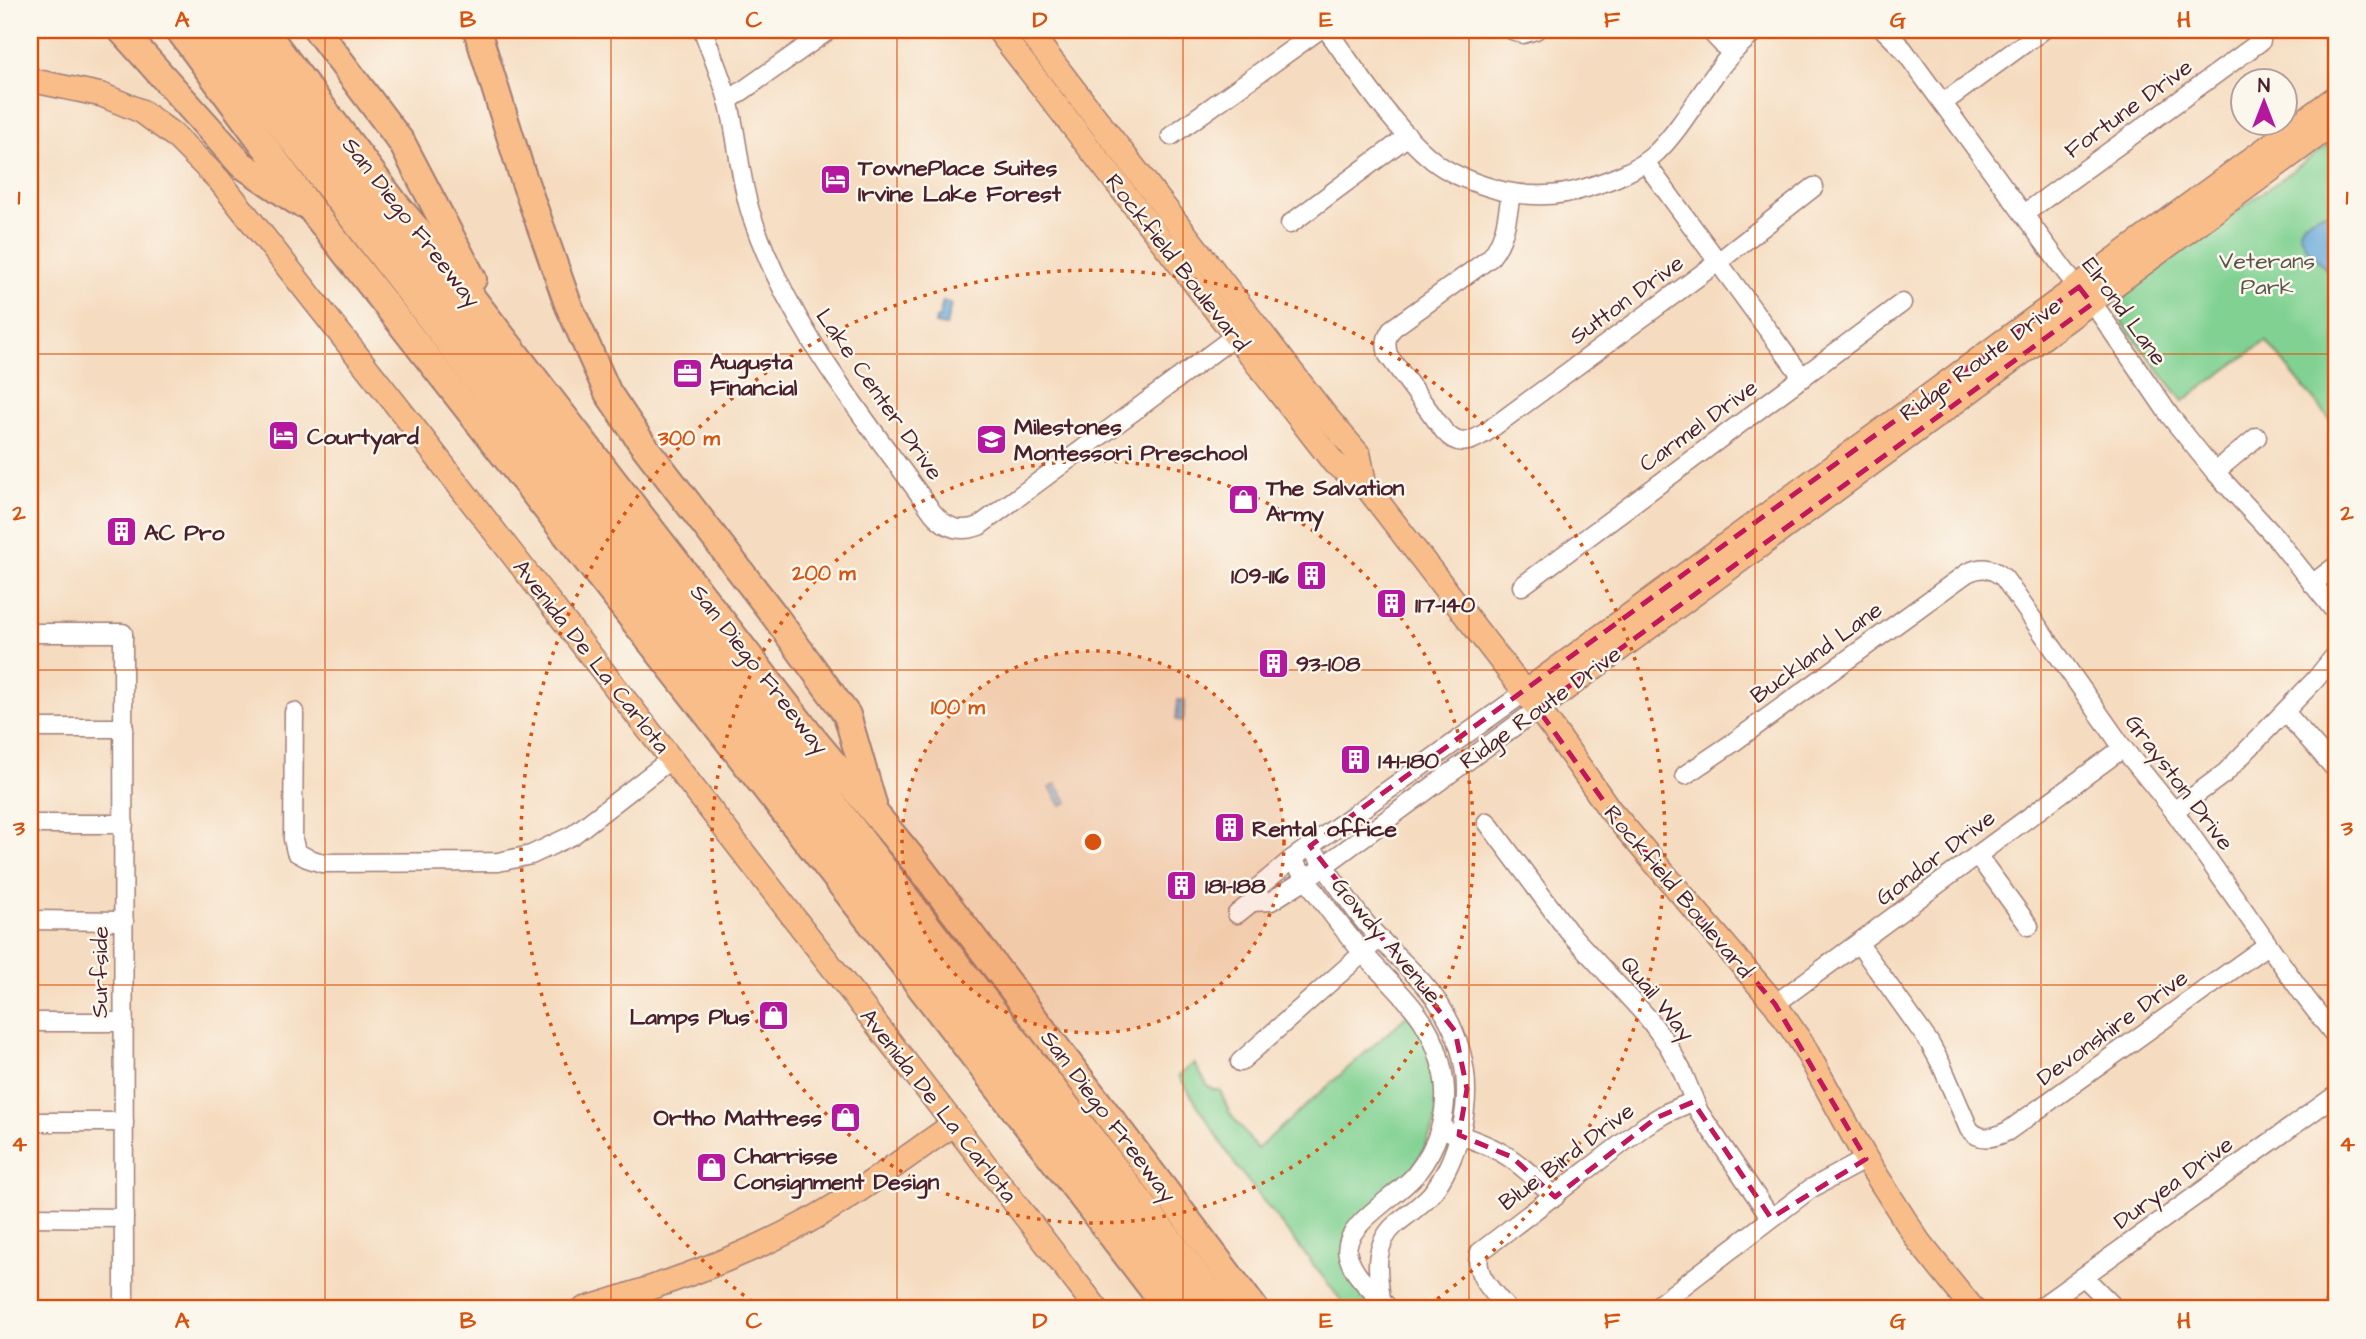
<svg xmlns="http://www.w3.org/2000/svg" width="2366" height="1339" font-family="'Architects Daughter',sans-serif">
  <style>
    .green { fill: #80d192; stroke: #65785e; stroke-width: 2 }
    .water { fill: #65a8d9; stroke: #586482; stroke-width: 2 }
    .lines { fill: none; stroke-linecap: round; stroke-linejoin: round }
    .minor-casing { stroke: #a07d75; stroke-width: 21 }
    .major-casing { stroke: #a07d75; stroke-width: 26 }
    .highway-casing { stroke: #a07d75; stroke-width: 30 }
    .minor { stroke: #fff; stroke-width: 18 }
    .major { stroke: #f8bd89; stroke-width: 23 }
    .highway { stroke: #f8bd89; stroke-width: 26 }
    .marked { fill: none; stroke: #c2185b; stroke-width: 5; stroke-dasharray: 14 9; stroke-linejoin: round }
    .grid { fill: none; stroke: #d8530f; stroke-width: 2; stroke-opacity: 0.55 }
    .ring { fill: none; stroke: #d8530f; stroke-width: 3.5; stroke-dasharray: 3.5 7 }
    .labels { text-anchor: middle; stroke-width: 5; stroke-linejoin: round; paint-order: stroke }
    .street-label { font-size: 23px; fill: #4a1f2b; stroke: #fbf7ec }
    .poi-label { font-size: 23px; font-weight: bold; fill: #4a1f2b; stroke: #fbf7ec; text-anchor: start }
    .park-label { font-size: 23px; fill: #5a544a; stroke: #fbf7ec }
    .centre { fill: #d8530f; stroke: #fbf7ec; stroke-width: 3.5 }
    .ring-label { font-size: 21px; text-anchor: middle; font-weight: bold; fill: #d8530f; stroke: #fbf7ec; stroke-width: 5; stroke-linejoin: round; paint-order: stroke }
    .neatline { fill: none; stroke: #d8530f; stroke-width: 2.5 }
    .grid-label { font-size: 23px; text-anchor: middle; font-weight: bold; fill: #d8530f }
  </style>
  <rect width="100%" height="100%" fill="#fbf7ec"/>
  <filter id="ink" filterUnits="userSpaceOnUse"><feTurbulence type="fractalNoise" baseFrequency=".0143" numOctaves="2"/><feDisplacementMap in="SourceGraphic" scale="14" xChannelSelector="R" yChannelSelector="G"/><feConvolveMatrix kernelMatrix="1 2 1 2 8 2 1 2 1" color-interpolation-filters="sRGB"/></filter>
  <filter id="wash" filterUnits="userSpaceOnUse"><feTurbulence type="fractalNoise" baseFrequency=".00686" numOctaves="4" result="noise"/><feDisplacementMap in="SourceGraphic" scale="28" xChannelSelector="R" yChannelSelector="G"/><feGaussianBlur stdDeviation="1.57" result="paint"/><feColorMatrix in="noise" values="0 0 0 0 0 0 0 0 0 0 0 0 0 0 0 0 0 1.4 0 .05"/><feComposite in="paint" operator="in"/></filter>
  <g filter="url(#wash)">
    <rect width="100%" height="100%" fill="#f5dbbf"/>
    <!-- green -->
    <g class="green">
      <path d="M2336 139V427L2266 341 2183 401 2121 321C2117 308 2122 300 2130 289Z"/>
      <polygon points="1410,1013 1429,1046 1439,1095 1435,1124 1423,1152 1406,1178 1351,1224 1344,1263 1375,1309 1348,1309 1236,1166 1179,1076 1194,1063 1208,1086 1214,1090 1220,1090 1229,1112 1257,1149"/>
    </g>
    <!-- water -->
    <g class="water">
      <polygon points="2322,213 2336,214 2336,312 2331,299 2335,279 2305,246 2299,232 2304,222"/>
      <polygon points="943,301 951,304 946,326 935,324 936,319 939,318"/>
      <polygon points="1178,700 1185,700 1183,721 1176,720"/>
      <polygon points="1056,784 1068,802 1061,806 1050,788"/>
    </g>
  </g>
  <g filter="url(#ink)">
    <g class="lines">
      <defs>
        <g id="minor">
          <path d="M703 30C711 53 721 76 728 100 738 137 739 177 751 214 788 327 865 418 933 513 946 528 960 533 979 526L1235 336"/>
          <path d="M1327 30C1356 70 1399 137 1439 165 1458 178 1480 185 1502 191 1530 197 1559 197 1586 188 1611 180 1637 171 1657 152 1695 114 1712 63 1758 30"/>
          <polyline points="1512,30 1523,34 1536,30"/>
          <polyline points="1709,30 1731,53"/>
          <polyline points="1884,30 1903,49 2065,271 2101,315 2170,416 2215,472 2276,538 2336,613"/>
          <polyline points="728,101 829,30"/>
          <polyline points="1943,103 2043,30"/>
          <polyline points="1171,136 1319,30"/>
          <polyline points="1645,162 1803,378"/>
          <path d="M1511 193C1507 217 1506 239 1490 258L1393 328C1386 337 1385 343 1388 355L1444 431C1457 446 1468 444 1485 433L1718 262 1814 187"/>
          <polyline points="2024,214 2261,41"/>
          <polyline points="1290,224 1408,136"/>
          <polyline points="2215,472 2257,437"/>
          <polyline points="2312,584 2336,566"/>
          <polyline points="1522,586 1902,303"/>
          <polyline points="30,633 123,633 124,1299 121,1309"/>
          <polyline points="294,712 293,839 296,852 307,858 322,863 498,862 531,855 573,835 671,759"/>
          <polyline points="2285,712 2336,770"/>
          <polyline points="30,728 124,728"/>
          <path d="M1685 775 1731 744 1967 573C1982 566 1991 567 2004 578L2123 748 2174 811 2305 997 2336 1037"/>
          <polyline points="2174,811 2225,773 2315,680 2336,654"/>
          <polyline points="1487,822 1568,931 1648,1018 1668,1045 1682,1071 1699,1112 1771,1218"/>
          <polyline points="30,824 124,824"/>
          <path d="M1310 846C1328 870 1344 896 1363 920 1381 942 1403 961 1422 982 1459 1023 1475 1076 1461 1130 1455 1153 1447 1174 1432 1193 1422 1205 1408 1214 1396 1224 1373 1244 1377 1272 1381 1299"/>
          <polyline points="1977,855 2029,926"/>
          <path d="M1292 859C1315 891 1337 923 1363 953 1400 995 1436 1019 1444 1080 1449 1114 1437 1147 1416 1174 1399 1196 1340 1226 1348 1255 1354 1279 1375 1291 1389 1309"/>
          <polyline points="1252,902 1271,901 1306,879 1538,709"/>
          <polyline points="1237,914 1252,902 1260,886 1292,859 1525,692"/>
          <polyline points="30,920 124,921"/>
          <path d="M1859 944 1929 1042 1941 1064 1969 1129C1980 1142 1994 1138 2008 1131L2267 945"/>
          <polyline points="1775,1004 2123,748"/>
          <polyline points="30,1022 124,1022"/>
          <polyline points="1240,1062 1372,945"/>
          <polyline points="30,1122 124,1122"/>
          <path d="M1450 1132C1502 1148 1516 1159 1555 1197"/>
          <polyline points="30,1217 124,1218"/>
          <polyline points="2084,1277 2116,1309"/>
          <polyline points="2335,1301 2336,1301"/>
          <path d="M1507 1309C1494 1292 1472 1274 1480 1252L1646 1125 1666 1113 1694 1101"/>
          <polyline points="1653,1309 1810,1189 1866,1159"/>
          <polyline points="2038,1309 2336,1095"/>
        </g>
        <g id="major">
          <polyline points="998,30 1334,463 1365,485 1551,726 1610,810 1775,1004 1803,1045 1866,1159 1919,1242 1973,1309"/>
          <polyline points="1028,30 1325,415 1359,455 1365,485"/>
          <polyline points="30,80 102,95 141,111 175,136 219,180 423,439 1097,1309"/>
          <polyline points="1525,692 2336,97"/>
          <polyline points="1538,709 2336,122"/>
          <path d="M584 1309C659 1286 734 1261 803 1224 854 1197 906 1157 954 1124"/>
        </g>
        <g id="highway">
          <polyline points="121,30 241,164 299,203"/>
          <polyline points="179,30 314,213 875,928 1168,1309"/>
          <polyline points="208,30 1193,1309"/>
          <polyline points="233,30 461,321 1223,1309"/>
          <polyline points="264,30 397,206 446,264 810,735 921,869 1255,1309"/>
          <polyline points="317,30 402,143 473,279"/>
          <polyline points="477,30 521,171 568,304 608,393 641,442 774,615 847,715 873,804"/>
        </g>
      </defs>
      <!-- minor casing -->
      <use href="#minor" class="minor-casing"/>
      <!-- major casing -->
      <use href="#major" class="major-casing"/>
      <!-- highway casing -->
      <use href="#highway" class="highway-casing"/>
      <!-- minor -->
      <use href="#minor" class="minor"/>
      <!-- major -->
      <use href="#major" class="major"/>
      <!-- highway -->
      <use href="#highway" class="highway"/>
    </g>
  </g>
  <!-- marked area -->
  <path class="marked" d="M2079 287 2092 304 1538 709 1610 810 1775 1004 1866 1159 1771 1218 1693 1102 1656 1118 1555 1197 1512 1157 1459 1135 1467 1089 1455 1031 1310 846Z"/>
  <!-- grid -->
  <path class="grid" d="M325 30V1309M611 30V1309M897 30V1309M1183 30V1309M1469 30V1309M1755 30V1309M2041 30V1309M30 354H2336M30 670H2336M30 985H2336"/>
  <!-- distance rings -->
  <circle cx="1093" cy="842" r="191" fill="#d8530f" fill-opacity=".12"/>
  <g class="ring">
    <circle cx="1093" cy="842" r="191"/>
    <circle cx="1093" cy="842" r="381"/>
    <path d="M761 1308A572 572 0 1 1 1425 1308"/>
  </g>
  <!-- icons -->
  <defs>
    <symbol id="hotel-square" viewBox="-11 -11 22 22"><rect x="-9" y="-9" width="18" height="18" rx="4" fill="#b5179e" stroke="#fbf7ec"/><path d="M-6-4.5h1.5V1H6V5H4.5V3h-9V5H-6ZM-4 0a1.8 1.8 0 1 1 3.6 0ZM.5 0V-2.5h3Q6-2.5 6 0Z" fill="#fff"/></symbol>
    <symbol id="office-square" viewBox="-11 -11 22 22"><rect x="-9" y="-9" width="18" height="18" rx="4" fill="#b5179e" stroke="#fbf7ec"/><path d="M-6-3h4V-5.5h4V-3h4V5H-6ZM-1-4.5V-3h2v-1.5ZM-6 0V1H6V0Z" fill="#fff"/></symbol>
    <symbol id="school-square" viewBox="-11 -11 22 22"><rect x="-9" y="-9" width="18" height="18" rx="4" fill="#b5179e" stroke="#fbf7ec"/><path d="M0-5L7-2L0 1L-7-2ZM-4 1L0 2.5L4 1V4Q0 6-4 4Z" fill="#fff"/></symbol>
    <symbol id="shop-square" viewBox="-11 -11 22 22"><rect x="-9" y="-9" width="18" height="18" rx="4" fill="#b5179e" stroke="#fbf7ec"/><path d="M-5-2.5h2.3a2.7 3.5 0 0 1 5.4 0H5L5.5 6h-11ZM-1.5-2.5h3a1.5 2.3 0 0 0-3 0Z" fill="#fff"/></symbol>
    <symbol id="building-square" viewBox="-11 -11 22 22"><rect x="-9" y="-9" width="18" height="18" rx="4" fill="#b5179e" stroke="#fbf7ec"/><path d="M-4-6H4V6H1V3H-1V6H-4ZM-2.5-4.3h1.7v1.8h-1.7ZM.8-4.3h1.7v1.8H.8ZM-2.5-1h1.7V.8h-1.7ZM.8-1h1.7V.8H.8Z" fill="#fff"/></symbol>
  </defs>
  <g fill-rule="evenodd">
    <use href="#hotel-square" x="818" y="162" width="35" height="35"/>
    <use href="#office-square" x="670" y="356" width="35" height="35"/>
    <use href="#hotel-square" x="266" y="418" width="35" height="35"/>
    <use href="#school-square" x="974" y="422" width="35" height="35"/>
    <use href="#shop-square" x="1226" y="482" width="35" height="35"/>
    <use href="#building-square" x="104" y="514" width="35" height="35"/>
    <use href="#building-square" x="1294" y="558" width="35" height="35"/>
    <use href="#building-square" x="1374" y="586" width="35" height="35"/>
    <use href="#building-square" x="1256" y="646" width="35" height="35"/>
    <use href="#building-square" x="1338" y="742" width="35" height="35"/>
    <use href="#building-square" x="1212" y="810" width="35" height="35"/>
    <use href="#building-square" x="1164" y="868" width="35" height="35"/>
    <use href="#shop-square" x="756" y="998" width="35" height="35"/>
    <use href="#shop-square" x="828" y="1100" width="35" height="35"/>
    <use href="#shop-square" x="694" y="1150" width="35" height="35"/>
  </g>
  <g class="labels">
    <!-- street labels -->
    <g class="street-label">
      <text transform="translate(2128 108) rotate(-36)" y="8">Fortune Drive</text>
      <text transform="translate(412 222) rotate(52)" y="8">San Diego Freeway</text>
      <text transform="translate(1178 262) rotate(52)" y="8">Rockfield Boulevard</text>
      <text transform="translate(1626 299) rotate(-36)" y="8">Sutton Drive</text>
      <text transform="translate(2125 311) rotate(54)" y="8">Elrond Lane</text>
      <text transform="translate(1980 359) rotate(-36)" y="8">Ridge Route Drive</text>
      <text transform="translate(880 394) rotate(55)" y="8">Lake Center Drive</text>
      <text transform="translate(1698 425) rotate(-36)" y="8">Carmel Drive</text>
      <text transform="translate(1816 652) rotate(-36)" y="8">Buckland Lane</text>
      <text transform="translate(592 656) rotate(52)" y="8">Avenida De La Carlota</text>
      <text transform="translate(760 669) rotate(52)" y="8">San Diego Freeway</text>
      <text transform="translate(1540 707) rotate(-36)" y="8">Ridge Route Drive</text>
      <text transform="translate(2180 782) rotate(53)" y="8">Grayston Drive</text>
      <text transform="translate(1935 857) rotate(-37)" y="8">Gondor Drive</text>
      <text transform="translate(1679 891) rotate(50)" y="8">Rockfield Boulevard</text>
      <text transform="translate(1387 940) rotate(50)" y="8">Gowdy Avenue</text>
      <text transform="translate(99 972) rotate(-90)" y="8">Surfside</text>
      <text transform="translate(1658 998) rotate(51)" y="8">Quail Way</text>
      <text transform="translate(2112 1027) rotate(-36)" y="8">Devonshire Drive</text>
      <text transform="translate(939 1105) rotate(52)" y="8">Avenida De La Carlota</text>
      <text transform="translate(1109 1116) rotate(53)" y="8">San Diego Freeway</text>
      <text transform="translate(1566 1156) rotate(-37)" y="8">Blue Bird Drive</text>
      <text transform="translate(2173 1182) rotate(-36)" y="8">Duryea Drive</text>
    </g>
    <!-- poi labels -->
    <g class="poi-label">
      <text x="858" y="175">TownePlace Suites<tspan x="858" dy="26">Irvine Lake Forest</tspan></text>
      <text x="710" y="369">Augusta<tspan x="710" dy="26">Financial</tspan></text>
      <text x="1014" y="434">Milestones<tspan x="1014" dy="26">Montessori Preschool</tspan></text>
      <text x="307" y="444">Courtyard</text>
      <text x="1266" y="495">The Salvation<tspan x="1266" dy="26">Army</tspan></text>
      <text x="144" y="540">AC Pro</text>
      <text x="1289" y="583" text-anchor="end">109-116</text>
      <text x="1415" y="612">117-140</text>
      <text x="1296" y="671">93-108</text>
      <text x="1378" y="768">141-180</text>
      <text x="1252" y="836">Rental office</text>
      <text x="1205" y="893">181-188</text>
      <text x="750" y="1024" text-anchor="end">Lamps Plus</text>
      <text x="822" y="1125" text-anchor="end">Ortho Mattress</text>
      <text x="734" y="1163">Charrisse<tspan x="734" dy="26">Consignment Design</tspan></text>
    </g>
    <!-- park labels -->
    <g class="park-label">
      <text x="2267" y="268">Veterans<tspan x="2267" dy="26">Park</tspan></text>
    </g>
  </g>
  <circle cx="1093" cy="842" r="10" class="centre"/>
  <g class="ring-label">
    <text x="689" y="445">300 m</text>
    <text x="824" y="580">200 m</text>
    <text x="958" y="714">100 m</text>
  </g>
  <!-- margin -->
  <rect width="2366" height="1339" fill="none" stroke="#fbf7ec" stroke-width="77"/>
  <!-- north arrow -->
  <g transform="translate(2264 102)"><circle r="33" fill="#fbf7ec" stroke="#b4a19f" stroke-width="2"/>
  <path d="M0-5L12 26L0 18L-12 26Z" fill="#b5179e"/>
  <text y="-10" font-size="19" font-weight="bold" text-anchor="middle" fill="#4a1f2b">N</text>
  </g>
  <rect x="38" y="38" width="2290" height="1262" class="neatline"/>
  <g class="grid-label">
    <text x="182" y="27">A</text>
    <text x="468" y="27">B</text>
    <text x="754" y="27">C</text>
    <text x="1040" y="27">D</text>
    <text x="1326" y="27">E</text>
    <text x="1612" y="27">F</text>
    <text x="1898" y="27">G</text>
    <text x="2184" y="27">H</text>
    <text x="19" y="204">1</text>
    <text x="2347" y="204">1</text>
    <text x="19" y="520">2</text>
    <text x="2347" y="520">2</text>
    <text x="19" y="835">3</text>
    <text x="2347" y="835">3</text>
    <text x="19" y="1151">4</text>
    <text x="2347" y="1151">4</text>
    <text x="182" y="1328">A</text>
    <text x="468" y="1328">B</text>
    <text x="754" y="1328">C</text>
    <text x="1040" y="1328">D</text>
    <text x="1326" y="1328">E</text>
    <text x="1612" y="1328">F</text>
    <text x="1898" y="1328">G</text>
    <text x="2184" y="1328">H</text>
  </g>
</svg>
